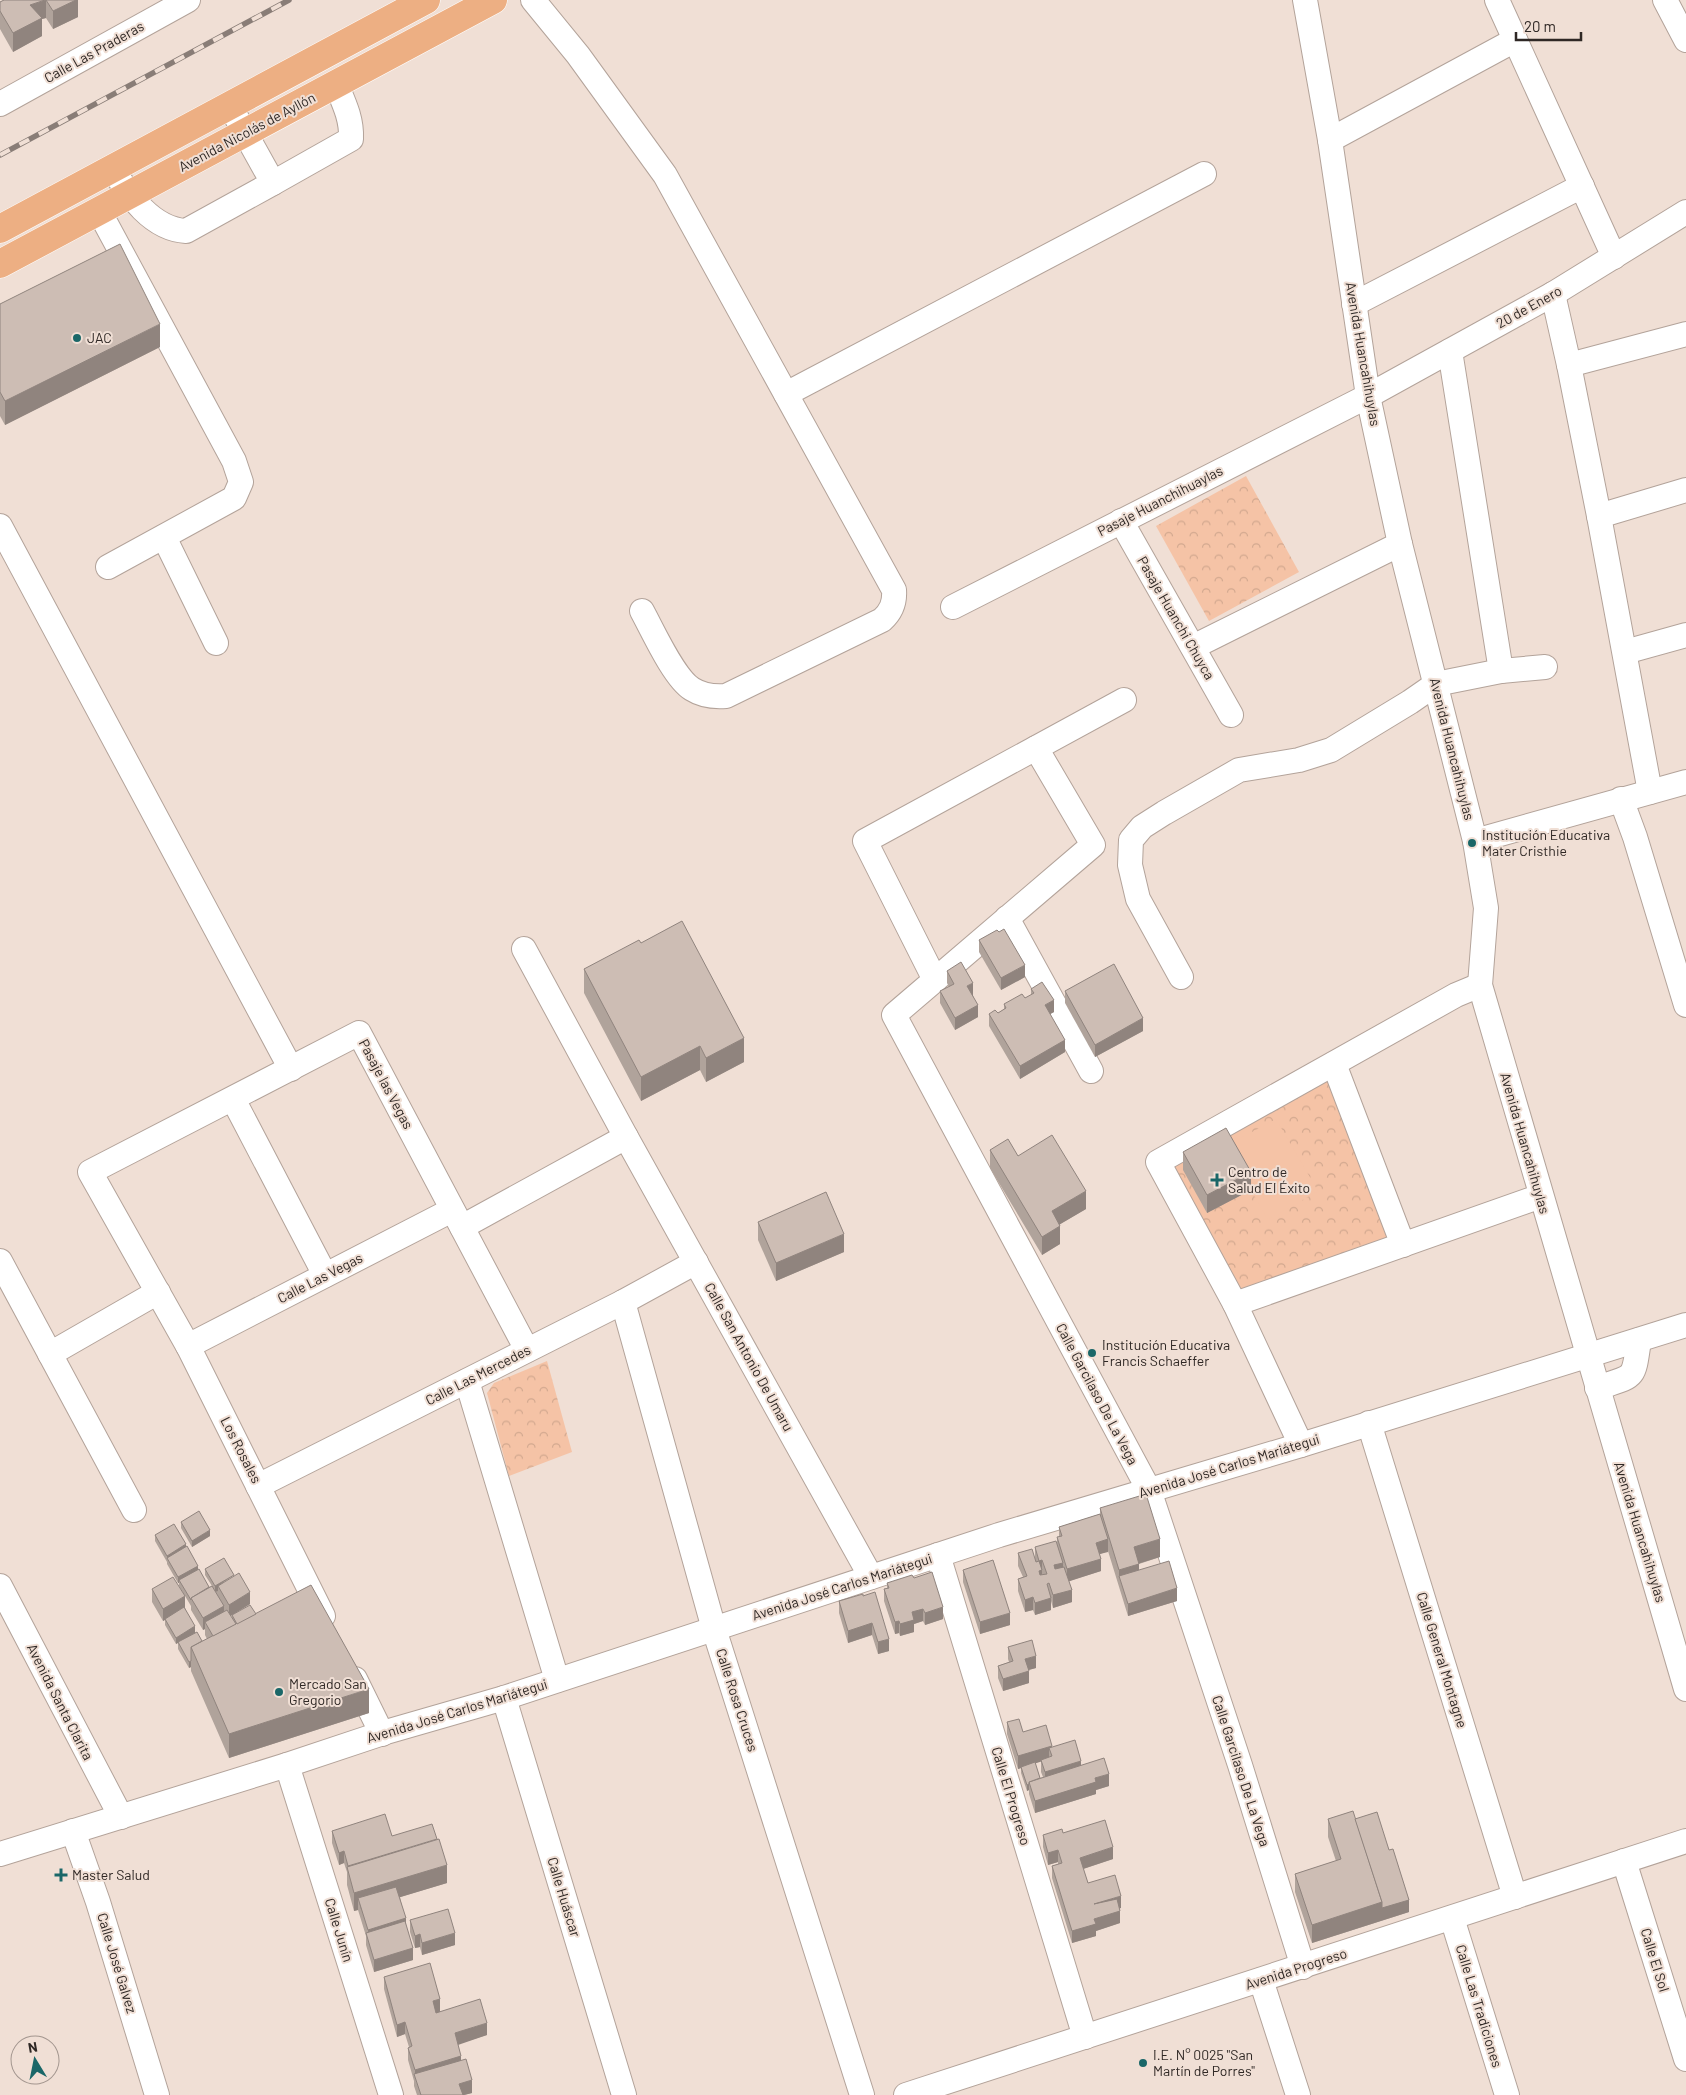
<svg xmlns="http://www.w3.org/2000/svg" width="1686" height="2095" font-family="Barlow,sans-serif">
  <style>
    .forest { fill: url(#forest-crowns) }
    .garden { fill: #f5c3a6 }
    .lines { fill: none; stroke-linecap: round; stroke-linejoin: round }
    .minor-casing { stroke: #b3a39a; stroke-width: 26 }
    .major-casing { stroke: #fff; stroke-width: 29 }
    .minor { stroke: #fff; stroke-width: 24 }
    .major { stroke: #edaf83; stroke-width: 28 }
    .rail-casing { stroke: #897d77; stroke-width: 5.5 }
    .rail { stroke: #f0dfd5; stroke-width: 4; stroke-dasharray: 11; stroke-linecap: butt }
    .wall { fill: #b0a39b; fill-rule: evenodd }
    .shaded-wall { fill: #90847e }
    .building { fill: #cdbdb4; stroke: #90847e }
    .poi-dot { fill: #1a6768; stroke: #f0dfd5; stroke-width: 2 }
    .labels { text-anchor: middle; stroke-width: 4; stroke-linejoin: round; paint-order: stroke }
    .street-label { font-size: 14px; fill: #2f2825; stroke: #f0dfd5 }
    .poi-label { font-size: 14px; fill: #2f2825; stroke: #f0dfd5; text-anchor: start }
  </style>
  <defs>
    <pattern id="forest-crowns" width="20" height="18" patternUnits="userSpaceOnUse" patternTransform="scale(1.25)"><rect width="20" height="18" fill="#f5c3a6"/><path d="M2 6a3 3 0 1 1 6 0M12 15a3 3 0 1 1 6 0" fill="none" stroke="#d2a88f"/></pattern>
  </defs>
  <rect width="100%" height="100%" fill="#f0dfd5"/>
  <!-- forest -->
  <g class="forest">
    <polygon points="1246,476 1299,572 1209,621 1156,526"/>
    <polygon points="1328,1078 1392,1242 1241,1295 1173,1167"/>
    <polygon points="547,1361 572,1452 509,1476 487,1393 494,1383"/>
  </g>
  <!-- garden -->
  <polygon class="garden" points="1276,1119 1318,1191 1268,1220 1226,1146"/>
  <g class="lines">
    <defs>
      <g id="minor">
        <path d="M533 0 578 55 665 175 894 590C895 603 891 612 882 620L726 696C714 697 703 696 692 689 674 678 653 631 642 611"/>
        <polyline points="1305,0 1330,140 1368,396 1400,544 1475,841 1486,908 1480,985 1686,1689"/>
        <polyline points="1497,0 1614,257"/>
        <polyline points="1665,0 1686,40"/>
        <polyline points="0,104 188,0"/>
        <polyline points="1330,140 1515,40"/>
        <path d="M113 169C129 196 152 229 186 231L273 183 230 106"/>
        <path d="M273 183 351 139C352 119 344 103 336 84"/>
        <polyline points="99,211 234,461 241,482 234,498 108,567"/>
        <polyline points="1553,294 1569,365 1599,516 1650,792"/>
        <polyline points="1354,304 1582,186"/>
        <polyline points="1450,351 1501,671"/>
        <polyline points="1569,365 1686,334"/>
        <polyline points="786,394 1204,174"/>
        <polyline points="1599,516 1686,490"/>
        <polyline points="1121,521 1231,715"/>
        <polyline points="0,526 291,1069"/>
        <polyline points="164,537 216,643"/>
        <polyline points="953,607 1368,396 1553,294 1686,212"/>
        <polyline points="1193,647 1400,544"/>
        <polyline points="1625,652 1686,635"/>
        <polyline points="1036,748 1093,845 894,1015 1149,1490 1240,1765 1303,1967"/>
        <polyline points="1621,799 1635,837 1686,1005"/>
        <polyline points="1475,841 1686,782"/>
        <polyline points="1007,918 1091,1071"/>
        <polyline points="524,949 626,1137 871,1577"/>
        <polyline points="1181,977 1138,899 1130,865 1131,840 1142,827 1164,813 1239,770 1299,760 1331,750 1410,702 1436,684 1501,671 1545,667"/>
        <polyline points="935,980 865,841 1124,700"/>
        <polyline points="1334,1064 1403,1245"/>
        <polyline points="233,1099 325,1275"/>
        <polyline points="462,1227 626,1137"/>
        <polyline points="0,1261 134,1510"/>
        <polyline points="623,1302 714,1629 862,2095"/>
        <polyline points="1235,1304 1541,1196"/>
        <polyline points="188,1346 452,1210"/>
        <polyline points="50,1354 158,1292"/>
        <polyline points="467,1381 557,1680"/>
        <path d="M1597 1388C1636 1375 1633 1381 1639 1340"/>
        <polyline points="1369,1423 1515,1897"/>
        <polyline points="1301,1445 1235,1304 1158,1162 1456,995 1480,985"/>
        <polyline points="258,1486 623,1302 696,1262"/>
        <polyline points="938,1555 1085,2037"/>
        <polyline points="0,1586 121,1817"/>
        <polyline points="323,1616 188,1346 90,1172 359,1033 527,1350"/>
        <polyline points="355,1679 382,1734"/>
        <polyline points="504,1698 624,2095"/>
        <polyline points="287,1765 391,2095"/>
        <polyline points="73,1831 98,1902 157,2095"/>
        <polyline points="0,1854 287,1765 386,1732 504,1698 999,1535 1301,1445 1686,1325"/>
        <polyline points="1624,1861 1686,2059"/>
        <polyline points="1452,1918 1507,2095"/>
        <polyline points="1261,1980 1298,2095"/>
        <polyline points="906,2095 1686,1841"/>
      </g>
      <g id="major">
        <polyline points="0,229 426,0"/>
        <polyline points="0,264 493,0"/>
      </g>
    </defs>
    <!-- minor casing -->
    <use href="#minor" class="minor-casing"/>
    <!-- major casing -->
    <use href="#major" class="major-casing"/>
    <!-- minor -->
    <use href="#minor" class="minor"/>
    <!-- major -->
    <use href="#major" class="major"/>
    <defs>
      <polyline id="rail" points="0,155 289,0"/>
    </defs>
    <!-- rail casing -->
    <use href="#rail" class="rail-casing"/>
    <!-- rail -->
    <use href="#rail" class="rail"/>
  </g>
  <!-- wall -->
  <g class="wall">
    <polygon points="4,0 78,0 78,17 53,29 46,18 42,19 42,36 13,52 0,29 0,2"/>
    <polygon points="0,304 160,347 5,425 0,416"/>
    <polygon points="979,940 1025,977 1001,990 979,952"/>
    <polygon points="641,943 744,1062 706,1082 700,1070 641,1101 584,993 584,969"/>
    <polygon points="947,971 973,995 978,1017 955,1030 940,1003 940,991 949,987 947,983"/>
    <polygon points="1031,989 1054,1012 1050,1014 1065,1052 1020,1079 989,1026 989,1014 998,1013 1004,1009 1004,1004 1025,998 1031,995"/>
    <polygon points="1065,991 1143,1031 1095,1057 1065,1003"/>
    <polygon points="990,1150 1018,1156 1086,1209 1060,1224 1060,1244 1042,1255 990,1168"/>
    <polygon points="1183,1152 1251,1190 1207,1213 1183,1170"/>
    <polygon points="758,1222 844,1252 776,1281 758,1240"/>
    <polygon points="1100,1508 1160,1557 1139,1564 1139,1570 1177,1601 1128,1616 1108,1551 1100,1554 1101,1571 1069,1581 1072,1602 1053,1608 1051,1601 1051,1610 1035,1615 1033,1610 1025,1612 1018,1591 1018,1579 1023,1577 1018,1566 1018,1553 1035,1560 1035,1547 1057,1546 1057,1537 1059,1537 1059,1527 1100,1514"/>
    <polygon points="181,1522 210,1536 192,1547 181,1528"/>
    <polygon points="155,1535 186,1547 198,1569 209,1587 212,1586 205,1575 205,1569 250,1604 230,1616 232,1618 232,1615 256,1614 369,1713 229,1758 191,1671 191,1667 189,1668 178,1649 178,1643 176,1644 165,1625 165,1620 163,1621 152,1602 152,1589 185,1608 195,1632 202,1641 207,1639 205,1635 205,1629 203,1630 191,1610 191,1606 179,1586 179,1583 178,1583 167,1564 167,1562 155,1541"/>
    <polygon points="963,1570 1010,1625 980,1634 963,1582"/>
    <polygon points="914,1578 943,1619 925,1625 923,1621 914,1624 914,1632 900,1636 899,1633 895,1634 884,1601 884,1589 887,1588 887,1583"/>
    <polygon points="863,1596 889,1651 878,1654 872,1635 848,1643 839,1613 839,1601"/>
    <polygon points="1008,1647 1036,1668 1028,1670 1029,1683 1003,1691 998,1678 998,1666 1009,1662 1008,1659"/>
    <path d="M1007 1722 1023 1732 1052 1747 1081 1765 1109 1786 1096 1790V1794L1035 1813 1029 1794V1790L1027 1791 1021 1773V1768L1018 1769 1007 1734ZM1041 1761V1772L1043 1777 1040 1778 1035 1763Z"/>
    <polygon points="1328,1819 1355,1819 1409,1912 1312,1943 1295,1892 1295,1874 1336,1861 1328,1837"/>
    <polygon points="332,1831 392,1836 447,1883 400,1897 413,1960 374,1972 366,1945 366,1936 358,1910 354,1911 347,1885 347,1872 344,1863 339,1865 332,1843"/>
    <polygon points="1063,1833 1113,1859 1083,1869 1088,1883 1121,1908 1120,1908 1120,1923 1096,1931 1096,1936 1072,1943 1052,1878 1052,1866 1058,1864 1058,1862 1048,1865 1043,1847 1043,1835"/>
    <polygon points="410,1920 455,1945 422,1955 420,1947 415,1948 410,1932"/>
    <polygon points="384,1977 440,2012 487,2035 458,2044 461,2060 472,2093 464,2095 417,2095 414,2086 414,2081 408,2060 408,2048 409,2047 405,2034 397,2037 384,1989"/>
  </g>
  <!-- shaded-wall -->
  <g class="shaded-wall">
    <polygon points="46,0 46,18 42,19 42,36 13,52 13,33 30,5"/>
    <polygon points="76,0 78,0 78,17 53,29 53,11"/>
    <polygon points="160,324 160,347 5,425 5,401"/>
    <polygon points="1025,965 1025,977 1001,990 1001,978"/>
    <polygon points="973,983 973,995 967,999 967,986"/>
    <polygon points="1054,1000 1054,1012 1045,1017 1045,1005"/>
    <polygon points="978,1005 978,1017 955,1030 955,1018"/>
    <polygon points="1143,1018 1143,1031 1095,1057 1095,1045"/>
    <polygon points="744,1038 744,1062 706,1082 706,1058"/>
    <polygon points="1065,1040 1065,1052 1020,1079 1020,1066"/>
    <polygon points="700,1046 700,1070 641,1101 641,1077"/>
    <polygon points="1251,1172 1251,1190 1207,1213 1207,1195"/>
    <polygon points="1086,1191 1086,1209 1052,1229 1052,1211"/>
    <polygon points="1060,1226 1060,1244 1042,1255 1042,1237"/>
    <polygon points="844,1234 844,1252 776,1281 776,1263"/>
    <polygon points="210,1530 210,1536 192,1547 192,1541"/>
    <polygon points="1108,1539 1108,1552 1096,1555 1096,1543"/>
    <polygon points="1160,1539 1160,1557 1134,1565 1134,1547"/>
    <polygon points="186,1544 186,1550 167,1558 167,1562 167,1556"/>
    <polygon points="1101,1559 1101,1571 1067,1582 1067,1569"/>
    <polygon points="1042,1560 1042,1582 1039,1583 1039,1561"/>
    <polygon points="1063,1563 1063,1575 1054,1578 1054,1565"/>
    <polygon points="1139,1564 1139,1582 1119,1576 1119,1570"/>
    <polygon points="198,1566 198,1572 179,1580 179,1583 178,1583 178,1577"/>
    <polygon points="234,1575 218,1586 218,1591 215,1592 215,1586"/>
    <polygon points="1177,1588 1177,1601 1128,1616 1128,1604"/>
    <polygon points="1072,1590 1072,1602 1053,1608 1053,1595"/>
    <polygon points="250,1592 250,1604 229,1617 229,1605"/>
    <polygon points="185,1596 185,1609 163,1621 163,1609"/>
    <polygon points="1033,1597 1033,1610 1025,1612 1025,1600"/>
    <polygon points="1051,1598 1051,1610 1035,1615 1035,1603"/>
    <polygon points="224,1606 224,1618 205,1622 205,1629 203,1630 203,1618"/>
    <polygon points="943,1607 943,1619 925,1625 925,1613"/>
    <polygon points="923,1609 923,1621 914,1624 914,1632 900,1636 900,1624 912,1612"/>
    <polygon points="1010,1613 1010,1625 980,1634 980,1622"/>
    <polygon points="899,1621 899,1633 895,1634 895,1622"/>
    <polygon points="872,1623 872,1635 848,1643 848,1631"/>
    <polygon points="195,1626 195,1633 176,1644 176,1638"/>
    <polygon points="889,1639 889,1651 878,1654 878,1642"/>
    <polygon points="1036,1656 1036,1668 1025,1671 1025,1659"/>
    <polygon points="191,1661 191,1667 189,1668 189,1662"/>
    <polygon points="1029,1671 1029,1683 1003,1691 1003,1679"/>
    <polygon points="369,1689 369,1713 229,1758 229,1734"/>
    <polygon points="1052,1746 1052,1756 1049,1748 1049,1759 1018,1769 1018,1756"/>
    <polygon points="1081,1761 1081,1773 1045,1784 1045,1772"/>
    <polygon points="1109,1774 1109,1786 1096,1790 1096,1794 1035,1813 1035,1801 1095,1778"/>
    <polygon points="1029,1784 1029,1790 1027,1791 1027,1785"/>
    <polygon points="1113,1847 1113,1859 1080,1870 1080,1858"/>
    <polygon points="1058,1850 1058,1862 1048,1865 1048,1853"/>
    <polygon points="344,1851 344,1863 339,1865 339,1853"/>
    <polygon points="447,1865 447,1883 361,1909 358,1898 358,1910 354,1911 354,1893"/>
    <polygon points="1121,1896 1121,1908 1094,1916 1094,1904"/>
    <polygon points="1409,1900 1409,1912 1312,1943 1312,1925 1382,1902"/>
    <polygon points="1120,1911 1120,1923 1096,1931 1096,1936 1072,1943 1072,1931 1094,1919"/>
    <polygon points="406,1918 406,1930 368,1940 368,1930"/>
    <polygon points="455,1933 455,1945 422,1955 422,1943"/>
    <polygon points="420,1934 420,1947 415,1948 415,1936"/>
    <polygon points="413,1948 413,1960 374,1972 374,1960"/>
    <polygon points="440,1999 440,2012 433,2014 433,2001"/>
    <polygon points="405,2022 405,2034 397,2037 397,2025"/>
    <polygon points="487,2023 487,2035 455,2046 455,2033"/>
    <polygon points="461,2056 461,2068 415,2075 415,2070"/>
    <polygon points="472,2080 472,2093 464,2095 459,2095 459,2084"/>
  </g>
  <!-- building -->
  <g class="building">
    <polygon points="4,0 45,0 30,5 42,18 13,33 0,11 0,2"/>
    <polygon points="46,0 76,0 53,11"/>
    <polygon points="120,244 160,324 5,401 0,392 0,304"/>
    <polygon points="682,921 744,1038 706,1058 700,1046 641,1077 584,969 639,940 641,943"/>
    <polygon points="1004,929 1025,965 1001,978 979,940 997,930 999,932"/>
    <polygon points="961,962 973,983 967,986 978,1005 955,1018 940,991 954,984 947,971"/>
    <polygon points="1114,964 1143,1018 1095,1045 1065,991"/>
    <polygon points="1042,982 1054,1000 1045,1005 1065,1040 1020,1066 989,1014 995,1010 998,1013 1006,1008 1004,1004 1022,994 1025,998 1034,993 1031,989"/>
    <polygon points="1226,1128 1251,1172 1207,1195 1183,1152"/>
    <polygon points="1052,1135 1086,1191 1052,1211 1060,1226 1042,1237 990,1150 1008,1139 1018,1156"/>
    <polygon points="826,1192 844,1234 776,1263 758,1222"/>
    <polygon points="1146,1494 1160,1539 1134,1547 1139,1564 1119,1570 1100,1508"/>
    <polygon points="199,1511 210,1530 192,1541 181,1522"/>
    <polygon points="1100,1514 1108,1539 1096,1543 1101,1559 1067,1569 1057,1537 1062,1536 1059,1527"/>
    <polygon points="174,1524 186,1544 167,1556 155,1535"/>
    <polygon points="1056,1541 1063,1563 1054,1565 1055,1569 1064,1567 1072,1590 1053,1595 1049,1583 1047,1584 1051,1598 1035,1603 1033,1597 1025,1600 1018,1579 1027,1576 1018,1553 1032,1549 1036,1562 1039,1561 1042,1570 1039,1571 1040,1575 1047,1574 1042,1560 1039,1561 1035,1547"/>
    <polygon points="187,1546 198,1566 178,1577 167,1558"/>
    <polygon points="224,1558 234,1575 215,1586 205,1569"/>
    <polygon points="993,1560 1010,1613 980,1622 963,1570"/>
    <polygon points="1169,1561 1177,1588 1128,1604 1119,1576"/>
    <polygon points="199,1569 209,1587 191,1598 191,1600 179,1580"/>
    <polygon points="932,1572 943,1607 925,1613 923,1609 912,1612 914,1620 900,1624 899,1621 895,1622 884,1589 889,1588 887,1583 912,1575 914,1578"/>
    <polygon points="239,1573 250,1592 229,1605 218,1586"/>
    <polygon points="173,1577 185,1596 163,1609 152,1589"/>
    <polygon points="311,1585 369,1689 229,1734 191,1647"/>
    <polygon points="212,1586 224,1606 203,1618 191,1598"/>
    <polygon points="875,1592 889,1639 878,1642 872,1623 848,1631 839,1601 863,1594 863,1596"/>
    <polygon points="250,1605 256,1614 237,1624 232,1615"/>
    <polygon points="184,1607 195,1626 176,1638 165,1619"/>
    <polygon points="227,1610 236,1624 213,1636 205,1622"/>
    <polygon points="197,1632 202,1641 191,1647 191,1661 189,1662 178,1642"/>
    <polygon points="1032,1640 1036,1656 1025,1659 1029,1671 1003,1679 998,1666 1013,1661 1008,1647"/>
    <polygon points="1019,1719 1023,1732 1046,1725 1052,1746 1018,1756 1007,1722"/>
    <polygon points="1075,1740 1081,1761 1045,1772 1041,1760 1052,1756 1049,1748"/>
    <polygon points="1104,1758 1109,1774 1095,1778 1096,1782 1035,1801 1029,1782"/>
    <polygon points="1035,1762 1040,1778 1029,1782 1029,1784 1027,1785 1021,1767"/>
    <polygon points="1353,1811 1382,1902 1312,1925 1295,1874 1341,1859 1328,1819"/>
    <polygon points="1377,1812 1389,1850 1393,1849 1409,1900 1382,1908 1382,1902 1355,1819"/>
    <polygon points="385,1814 392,1836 432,1824 437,1839 348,1866 344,1851 339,1853 332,1831"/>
    <polygon points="1105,1820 1113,1847 1080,1858 1088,1883 1115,1875 1121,1896 1094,1904 1117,1899 1120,1911 1094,1919 1096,1924 1072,1931 1052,1866 1062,1863 1058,1850 1048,1853 1043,1835 1062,1829 1063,1833"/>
    <polygon points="439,1839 447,1865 354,1893 347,1867"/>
    <polygon points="396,1887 406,1918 368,1930 358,1898"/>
    <polygon points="448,1909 455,1933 422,1943 420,1934 415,1936 410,1920"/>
    <polygon points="405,1921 413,1948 374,1960 366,1933"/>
    <polygon points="430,1963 440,1999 433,2001 436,2013 480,1999 487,2023 455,2033 461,2056 415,2070 408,2048 412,2046 405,2022 397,2025 384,1977"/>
    <polygon points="466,2059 472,2080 459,2084 463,2095 421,2095 414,2074"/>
  </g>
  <!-- markers -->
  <g class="poi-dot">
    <circle cx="77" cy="338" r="5"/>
    <circle cx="1472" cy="843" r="5"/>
    <path d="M1214.5 1172.5h5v5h5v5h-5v5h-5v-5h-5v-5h5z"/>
    <circle cx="1092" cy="1353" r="5"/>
    <circle cx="279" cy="1692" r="5"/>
    <path d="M58.5 1867.5h5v5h5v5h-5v5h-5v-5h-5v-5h5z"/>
    <circle cx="1143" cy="2063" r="5"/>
  </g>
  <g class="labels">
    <!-- street labels -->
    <g class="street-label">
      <text transform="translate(94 52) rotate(-29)" y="5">Calle Las Praderas</text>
      <text transform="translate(247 132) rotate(-28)" y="5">Avenida Nicolás de Ayllón</text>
      <text transform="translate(1529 307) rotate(-29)" y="5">20 de Enero</text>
      <text transform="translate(1363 354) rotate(80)" y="5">Avenida Huancahihuylas</text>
      <text transform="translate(1160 501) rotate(-27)" y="5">Pasaje Huanchihuaylas</text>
      <text transform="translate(1176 618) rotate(60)" y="5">Pasaje Huanchi Chuyca</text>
      <text transform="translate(1452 749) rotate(76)" y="5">Avenida Huancahihuylas</text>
      <text transform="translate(386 1084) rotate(62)" y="5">Pasaje las Vegas</text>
      <text transform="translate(1525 1143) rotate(74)" y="5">Avenida Huancahihuylas</text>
      <text transform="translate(320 1278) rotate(-27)" y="5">Calle Las Vegas</text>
      <text transform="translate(749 1357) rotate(61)" y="5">Calle San Antonio De Umaru</text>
      <text transform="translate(478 1375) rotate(-27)" y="5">Calle Las Mercedes</text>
      <text transform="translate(1097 1394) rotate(62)" y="5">Calle Garcilaso De La Vega</text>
      <text transform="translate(241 1450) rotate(63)" y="5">Los Rosales</text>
      <text transform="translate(1229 1466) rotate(-17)" y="5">Avenida José Carlos Mariátegui</text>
      <text transform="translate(1640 1532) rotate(73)" y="5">Avenida Huancahihuylas</text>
      <text transform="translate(842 1587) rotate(-18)" y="5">Avenida José Carlos Mariátegui</text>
      <text transform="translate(1442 1660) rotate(73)" y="5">Calle General Montagne</text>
      <text transform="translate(737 1700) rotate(72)" y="5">Calle Rosa Cruces</text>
      <text transform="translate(60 1702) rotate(63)" y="5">Avenida Santa Clarita</text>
      <text transform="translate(457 1711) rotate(-17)" y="5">Avenida José Carlos Mariátegui</text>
      <text transform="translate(1241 1771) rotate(72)" y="5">Calle Garcilaso De La Vega</text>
      <text transform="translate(1011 1796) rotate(73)" y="5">Calle El Progreso</text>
      <text transform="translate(564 1897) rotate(73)" y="5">Calle Huáscar</text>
      <text transform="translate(339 1930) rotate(73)" y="5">Calle Junín</text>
      <text transform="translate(1655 1960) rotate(73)" y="5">Calle El Sol</text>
      <text transform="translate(117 1963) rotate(73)" y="5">Calle José Galvez</text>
      <text transform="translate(1296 1969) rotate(-18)" y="5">Avenida Progreso</text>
      <text transform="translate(1479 2006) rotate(73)" y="5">Calle Las Tradiciones</text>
    </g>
    <!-- poi labels -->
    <g class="poi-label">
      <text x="87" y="343">JAC</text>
      <text x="1482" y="840">Institución Educativa<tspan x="1482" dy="16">Mater Cristhie</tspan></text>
      <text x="1228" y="1177">Centro de<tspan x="1228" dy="16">Salud El Éxito</tspan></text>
      <text x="1102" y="1350">Institución Educativa<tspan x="1102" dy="16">Francis Schaeffer</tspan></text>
      <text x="289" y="1689">Mercado San<tspan x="289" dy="16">Gregorio</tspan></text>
      <text x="72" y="1880">Master Salud</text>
      <text x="1153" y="2060">I.E. N° 0025 "San<tspan x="1153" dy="16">Martín de Porres"</tspan></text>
    </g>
  </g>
  <!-- north arrow -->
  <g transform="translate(35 2060) rotate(350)"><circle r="24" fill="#f0dfd5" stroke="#a3968f"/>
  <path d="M0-4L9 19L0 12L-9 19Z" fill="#1a6768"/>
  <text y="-8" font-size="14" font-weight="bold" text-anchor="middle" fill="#2f2825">N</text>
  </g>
  <!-- scale -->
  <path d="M1516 32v8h65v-8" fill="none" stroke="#2f2825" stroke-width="2.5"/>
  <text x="1524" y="32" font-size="15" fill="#2f2825" stroke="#f0dfd5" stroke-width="4" paint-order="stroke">20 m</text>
</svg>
